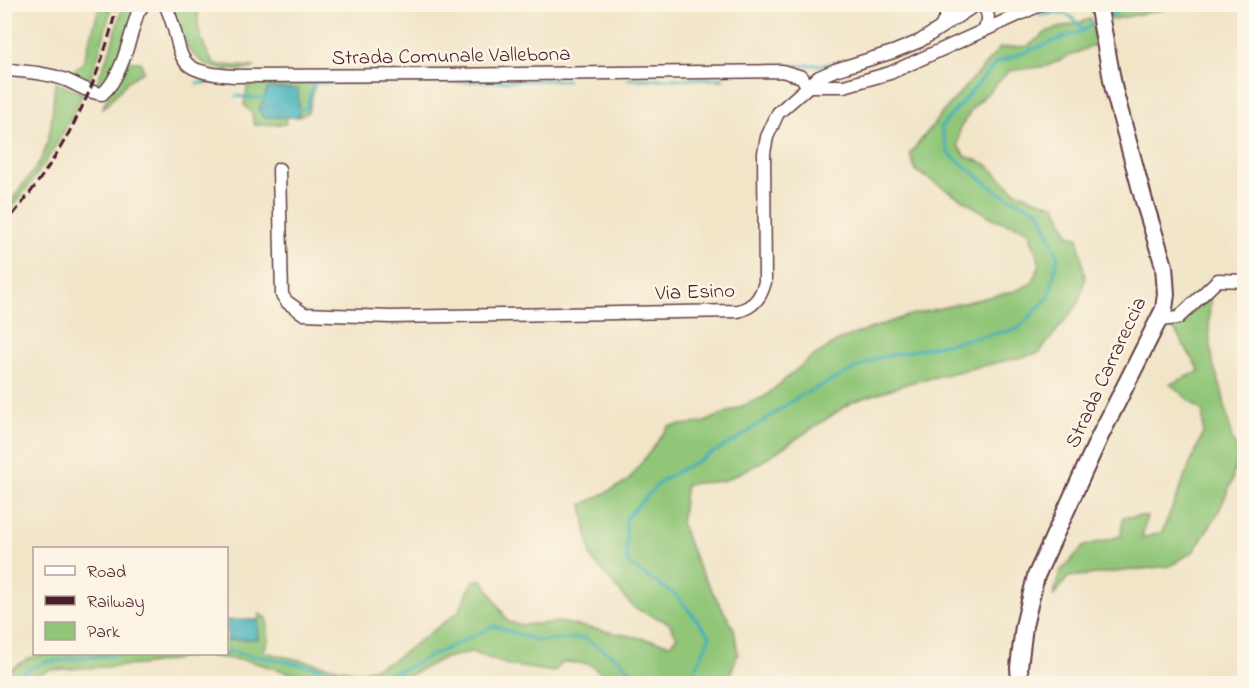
<svg xmlns="http://www.w3.org/2000/svg" width="1249" height="688" font-family="'Indie Flower',sans-serif">
  <style>
    .green { fill: #91c678; stroke: #6e7252; stroke-width: 1.5 }
    .water { fill: #40b0ba; stroke: #456872; stroke-width: 1.5 }
    .lines { fill: none; stroke-linecap: round; stroke-linejoin: round }
    .stream { stroke: #40b0ba; stroke-width: 3 }
    .street-casing { stroke: #633d43; stroke-width: 15 }
    .secondary-casing { stroke: #633d43; stroke-width: 20 }
    .street { stroke: #fff; stroke-width: 12 }
    .secondary { stroke: #fff; stroke-width: 16 }
    .rail { stroke: #4a1f2b; stroke-width: 3; stroke-dasharray: 9 4.5; stroke-linecap: butt }
    .labels { text-anchor: middle; stroke-width: 5; stroke-linejoin: round; paint-order: stroke }
    .street-label { font-size: 21px; fill: #4a1f2b; stroke: #fcf5e5 }
  </style>
  <rect width="100%" height="100%" fill="#fcf5e5"/>
  <filter id="ink" filterUnits="userSpaceOnUse"><feTurbulence type="fractalNoise" baseFrequency=".0167" numOctaves="2"/><feDisplacementMap in="SourceGraphic" scale="12" xChannelSelector="R" yChannelSelector="G"/><feConvolveMatrix kernelMatrix="1 2 1 2 8 2 1 2 1" color-interpolation-filters="sRGB"/></filter>
  <filter id="wash" filterUnits="userSpaceOnUse"><feTurbulence type="fractalNoise" baseFrequency=".008" numOctaves="4" result="noise"/><feDisplacementMap in="SourceGraphic" scale="24" xChannelSelector="R" yChannelSelector="G"/><feGaussianBlur stdDeviation="1.35" result="paint"/><feColorMatrix in="noise" values="0 0 0 0 0 0 0 0 0 0 0 0 0 0 0 0 0 1.4 0 .05"/><feComposite in="paint" operator="in"/></filter>
  <g filter="url(#wash)">
    <rect width="100%" height="100%" fill="#f1e5c8"/>
    <!-- green -->
    <g class="green">
      <polygon points="1106,4 1188,5 1109,20"/>
      <polygon points="100,5 112,5 99,53 88,84 81,82 68,74 83,63"/>
      <polygon points="123,5 137,5 113,73 105,84 96,85 111,47"/>
      <path d="M170 5H198C199 12 198 17 198 24 198 34 209 57 215 65L255 67C245 71 237 70 227 70 189 67 180 36 170 5Z"/>
      <polygon points="1091,19 1096,44 1047,66 1009,71 972,109 960,128 958,146 965,156 986,164 1016,192 1056,206 1069,235 1078,237 1085,278 1079,303 1039,353 909,383 852,402 758,464 723,481 686,484 681,524 698,566 734,629 738,654 727,683 615,683 589,664 563,662 554,672 508,665 471,652 442,659 394,683 351,684 293,674 249,661 199,655 142,665 49,670 19,683 5,684 5,673 27,659 44,654 226,654 227,640 257,639 259,614 267,618 269,639 263,652 360,673 392,661 458,612 474,580 483,580 508,622 522,625 560,622 670,644 677,637 669,623 634,608 591,558 582,505 628,481 669,426 702,423 764,397 809,359 841,339 910,315 1015,291 1032,283 1040,264 1028,230 994,219 916,171 910,154 942,113 1000,48 1028,46 1048,31"/>
      <polygon points="127,61 140,62 144,71 128,81 102,110 107,97"/>
      <polygon points="249,79 316,81 308,112 299,117 298,89 268,88 259,110 263,117 286,117 286,124 254,125 252,113 244,105"/>
      <path d="M55 83 83 93C63 139 37 177 6 216 10 195 30 179 40 161 53 137 52 109 55 83Z"/>
      <polygon points="1210,294 1209,331 1213,364 1222,391 1232,439 1238,451 1232,481 1218,513 1194,551 1170,566 1068,577 1053,597 1060,572 1084,546 1121,536 1123,517 1147,516 1142,538 1162,532 1203,433 1203,412 1170,384 1200,371 1173,328"/>
    </g>
    <!-- water -->
    <g class="water">
      <polygon points="268,88 298,89 299,117 263,117 259,110"/>
      <polygon points="227,620 258,620 258,639 227,640"/>
    </g>
    <g class="lines">
      <!-- stream -->
      <g class="stream">
        <path d="M1040 15C1064 12 1068 11 1084 30"/>
        <polyline points="1106,16 1139,4"/>
        <polyline points="784,66 837,64"/>
        <polyline points="629,79 724,79"/>
        <path d="M258 82C361 84 464 82 567 80"/>
        <polyline points="197,83 234,82"/>
        <polyline points="236,96 267,99"/>
        <polyline points="296,110 306,109 314,84"/>
        <polyline points="226,651 315,667 356,678 399,671 494,626 539,641 584,638 619,659 643,684"/>
        <polyline points="4,681 45,662 121,654"/>
        <polyline points="676,684 695,670 710,636 677,596 627,563 626,518 662,480 736,440 798,397 877,358 1018,329 1049,297 1058,256 1040,212 998,192 948,153 941,127 996,63 1084,30 1095,23"/>
      </g>
    </g>
  </g>
  <g filter="url(#ink)">
    <g class="lines">
      <defs>
        <g id="street">
          <path d="M165 4C188 53 165 72 234 76L440 75 782 71 802 77 807 86"/>
          <path d="M981 4C990 13 990 21 983 31"/>
          <polyline points="942,25 952,4"/>
          <path d="M4 70C25 71 47 73 66 80 78 85 89 93 102 94 122 78 130 36 138 12L144 4"/>
          <polyline points="807,86 844,86 890,73 1042,4"/>
          <path d="M279 169 282 295 287 302 304 314 390 317 738 311C754 307 761 297 765 282L764 153 767 137 778 113 819 77 835 70 893 52 920 41 977 4"/>
          <polyline points="1160,320 1178,318 1218,280 1244,281"/>
        </g>
        <polyline id="secondary" points="1020,684 1019,667 1024,626 1036,576 1100,436 1164,309 1166,294 1164,266 1144,201 1114,90 1098,4"/>
      </defs>
      <!-- street casing -->
      <use href="#street" class="street-casing"/>
      <!-- secondary casing -->
      <use href="#secondary" class="secondary-casing"/>
      <!-- street -->
      <use href="#street" class="street"/>
      <!-- secondary -->
      <use href="#secondary" class="secondary"/>
      <!-- rail -->
      <path class="rail" d="M4 225C59 162 100 86 117 4"/>
    </g>
  </g>
  <g class="labels">
    <!-- street labels -->
    <g class="street-label">
      <text transform="translate(451 55) rotate(-1)" y="7">Strada Comunale Vallebona</text>
      <text transform="translate(695 291) rotate(-2)" y="7">Via Esino</text>
      <text transform="translate(1105 372) rotate(-65)" y="7">Strada Carrareccia</text>
    </g>
  </g>
  <!-- margin -->
  <rect width="1249" height="688" fill="none" stroke="#fcf5e5" stroke-width="24"/>
  <!-- legend -->
  <rect x="33" y="547" width="195" height="108" fill="#fcf5e5" stroke="#b59f9b" stroke-width="1.5"/>
  <rect x="45" y="566" width="30" height="9" fill="#ffffff" stroke="#b59f9b" stroke-width="1.5"/>
  <text x="87" y="577" font-size="18" fill="#4a1f2b">Road</text>
  <rect x="45" y="596" width="30" height="9" fill="#4a1f2b" stroke="#b59f9b" stroke-width="1.5"/>
  <text x="87" y="607" font-size="18" fill="#4a1f2b">Railway</text>
  <rect x="45" y="622" width="30" height="18" fill="#91c678" stroke="#b59f9b" stroke-width="1.5"/>
  <text x="87" y="637" font-size="18" fill="#4a1f2b">Park</text>
</svg>
